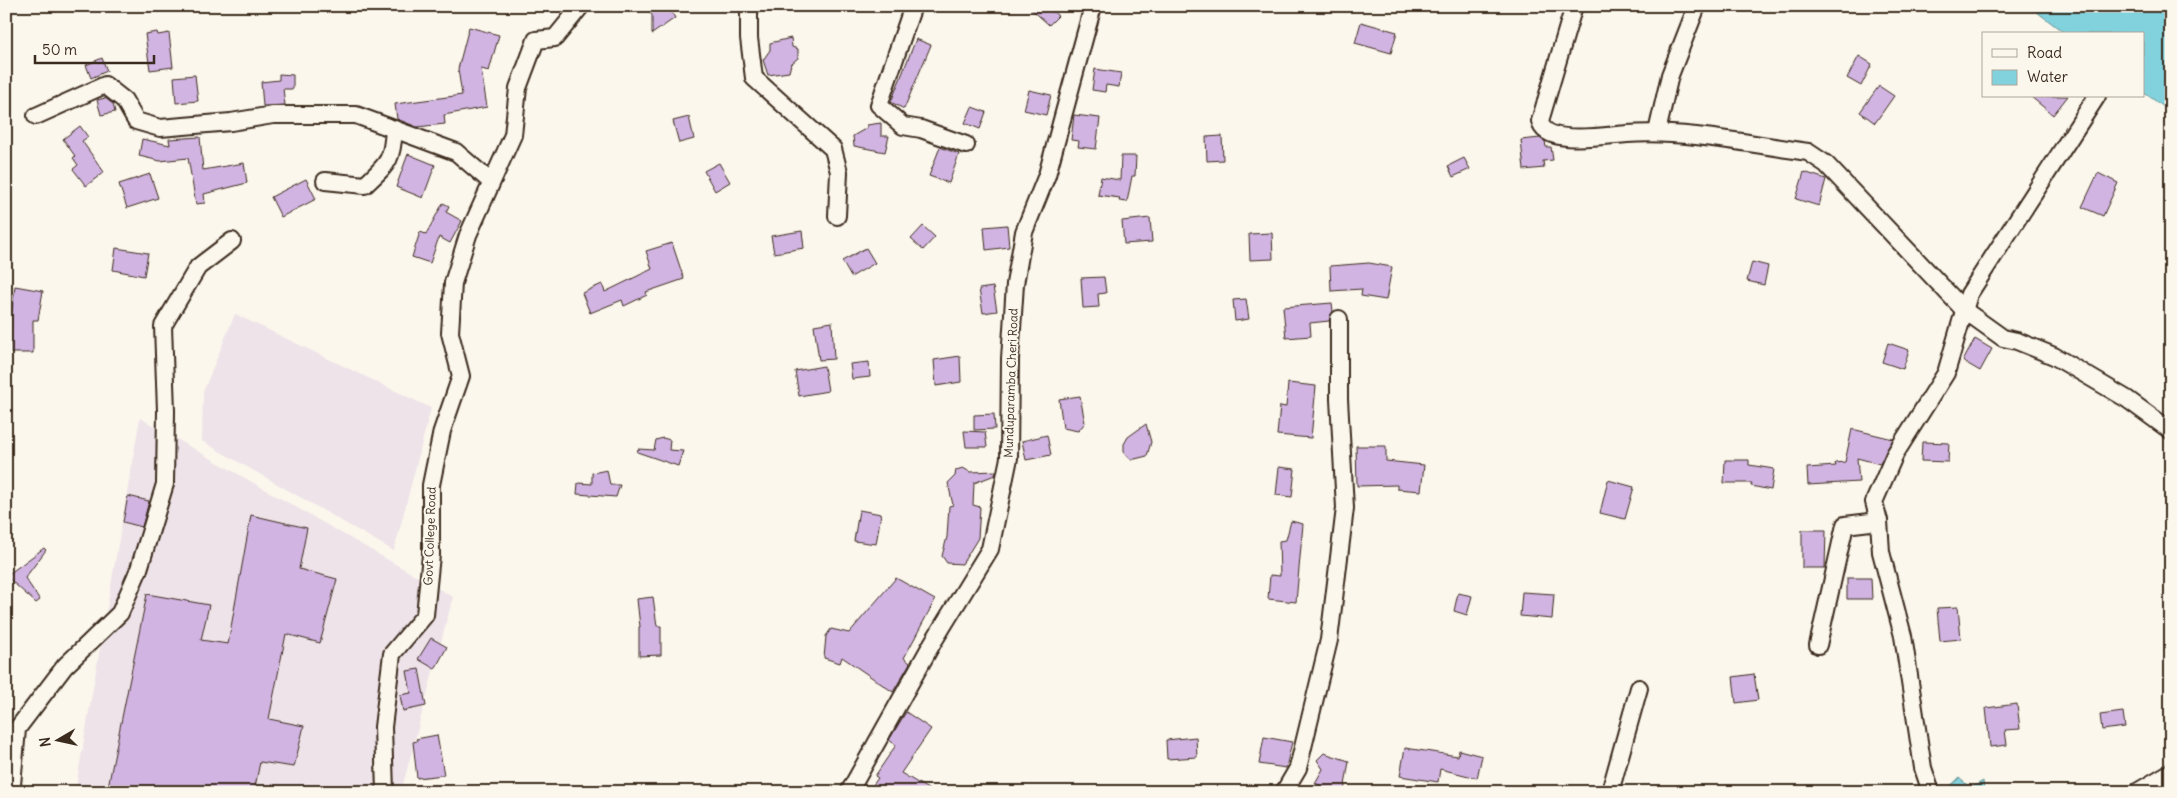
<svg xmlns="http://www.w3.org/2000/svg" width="2177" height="798" font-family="Delius,sans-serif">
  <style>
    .built { fill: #eee3e9 }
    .water { fill: #82d2de; stroke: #668f91 }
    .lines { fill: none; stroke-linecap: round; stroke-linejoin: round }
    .stream { stroke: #668f91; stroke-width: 5 }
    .building { fill: #d1b4e2; stroke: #3b2a1e }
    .minor-casing { stroke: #3b2a1e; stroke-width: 20 }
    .minor { stroke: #fbf7ec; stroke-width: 16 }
    .labels { text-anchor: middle; stroke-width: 4; stroke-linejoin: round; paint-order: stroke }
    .street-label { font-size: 12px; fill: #3b2a1e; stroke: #fbf7ec }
  </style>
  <rect width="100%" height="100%" fill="#fbf7ec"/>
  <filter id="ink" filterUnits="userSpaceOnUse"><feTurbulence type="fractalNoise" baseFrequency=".02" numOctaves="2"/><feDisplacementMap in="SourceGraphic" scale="10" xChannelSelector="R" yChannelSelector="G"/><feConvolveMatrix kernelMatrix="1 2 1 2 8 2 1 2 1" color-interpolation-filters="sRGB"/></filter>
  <g filter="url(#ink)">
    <!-- built -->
    <g class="built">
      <polygon points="235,314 431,408 394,551 202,441 203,392"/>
      <polygon points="140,418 453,597 401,792 75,792"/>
    </g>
    <!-- water -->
    <g class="water">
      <polygon points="2029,6 2171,6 2171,112 2143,92 2143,34 2066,34"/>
      <polygon points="1959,778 1971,788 1983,781 1984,792 1947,792 1947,789"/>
    </g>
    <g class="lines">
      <!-- stream -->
      <polyline class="stream" points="1780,6 1780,7"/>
    </g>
    <!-- building -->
    <g class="building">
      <polygon points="644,6 668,6 675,18 652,34 652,15"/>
      <polygon points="1028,6 1047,6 1058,16 1049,25"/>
      <polygon points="1361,22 1397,32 1391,53 1355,43"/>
      <polygon points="469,27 499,35 489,71 481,69 487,107 444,115 445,124 417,127 397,119 395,104 462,95 458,69"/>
      <polygon points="157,32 158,35 169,33 173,67 150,70 145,34"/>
      <polygon points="791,38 792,47 798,49 798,58 791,64 789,72 768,75 763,60 770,50 770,43"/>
      <polygon points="916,39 931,45 904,109 891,102"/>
      <polygon points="1859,56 1872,64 1861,86 1847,78"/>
      <polygon points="102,58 107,71 91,78 86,65"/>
      <polygon points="1095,69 1121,73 1119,87 1106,85 1105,92 1092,90"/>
      <polygon points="279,74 293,75 293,89 283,89 285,105 263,106 261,82 279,80"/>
      <polygon points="195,75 198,101 176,103 174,77"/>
      <polygon points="1879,86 1894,96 1875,123 1860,112"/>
      <polygon points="1029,90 1051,95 1046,115 1024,110"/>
      <polygon points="2030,96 2068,96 2053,115"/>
      <polygon points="105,98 113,104 115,112 101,115 97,100"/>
      <polygon points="972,107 986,112 980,129 965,123"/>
      <polygon points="1074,115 1100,118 1096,149 1078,147 1079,141 1071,140"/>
      <polygon points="689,117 694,139 679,143 673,121"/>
      <polygon points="881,123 881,136 889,136 885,152 854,146 853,136 867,128 867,125"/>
      <polygon points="80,126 88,137 82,141 104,172 86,186 73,169 78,165 73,158 75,156 63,139"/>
      <polygon points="1222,136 1223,160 1207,161 1206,137"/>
      <polygon points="200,137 203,170 244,163 247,183 204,194 205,203 196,204 188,158 160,161 139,156 142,139 170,145 169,139"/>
      <polygon points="1540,138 1545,141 1546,147 1551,147 1553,160 1543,161 1544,168 1524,170 1521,140"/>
      <polygon points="940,147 959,154 949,183 929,176"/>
      <polygon points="408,154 435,165 423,198 396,187"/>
      <polygon points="1121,156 1136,156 1135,176 1132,176 1127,202 1119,201 1120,198 1098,195 1101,177 1120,180"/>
      <polygon points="1464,158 1470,169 1453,177 1448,166"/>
      <polygon points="719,163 730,182 715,191 704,171"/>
      <polygon points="1804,172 1826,179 1819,206 1796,199"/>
      <polygon points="2098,173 2118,183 2103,216 2082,207"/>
      <polygon points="150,174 158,198 127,208 119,184"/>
      <polygon points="306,179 316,199 281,217 271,197"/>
      <polygon points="443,203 449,206 446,212 462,221 450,243 439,237 430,263 412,257 420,232 426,234"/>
      <polygon points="1150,218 1152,242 1124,244 1122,221"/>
      <polygon points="1007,225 1009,247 986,250 984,227"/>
      <polygon points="923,226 935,237 923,250 911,239"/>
      <polygon points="802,231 804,248 774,253 771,236"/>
      <polygon points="1272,233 1273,259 1250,260 1249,234"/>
      <polygon points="672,243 684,279 646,292 647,295 624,306 622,300 590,313 582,293 602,284 605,292 652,269 646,251"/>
      <polygon points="116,248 148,253 144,276 113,270"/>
      <polygon points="866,248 875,263 851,277 842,261"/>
      <polygon points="1752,262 1768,266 1764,285 1747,281"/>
      <polygon points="1369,263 1392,267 1386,300 1361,296 1362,289 1331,291 1330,266"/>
      <polygon points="1104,277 1106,293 1098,294 1099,307 1083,308 1081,278"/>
      <polygon points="15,286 43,291 38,320 33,320 33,353 10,353 11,317"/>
      <polygon points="993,287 997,311 983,313 979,289"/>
      <polygon points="1246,299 1249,319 1235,321 1233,300"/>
      <polygon points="1332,303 1333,311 1329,321 1310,323 1311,336 1286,338 1283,307"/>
      <polygon points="832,322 834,359 819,360 814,325"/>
      <polygon points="1975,339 1992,349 1980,371 1963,361"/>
      <polygon points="1888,343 1909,350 1903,369 1882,362"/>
      <polygon points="960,356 961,382 936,386 934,360"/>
      <polygon points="869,362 870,377 852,379 850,364"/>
      <polygon points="824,366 828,391 799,396 795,371"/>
      <polygon points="1288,383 1316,386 1311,438 1277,435 1280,406 1286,407"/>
      <polygon points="1080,396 1085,423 1078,431 1063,428 1059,399"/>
      <polygon points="994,414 995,429 974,430 974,415"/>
      <polygon points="1146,424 1151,442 1147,456 1131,460 1124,452 1124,444 1128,437"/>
      <polygon points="1852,429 1893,439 1880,464 1857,458 1859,482 1808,485 1807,468 1836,466 1835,463 1845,462"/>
      <polygon points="964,431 985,432 987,447 966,447"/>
      <polygon points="1047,435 1051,455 1026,460 1022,441"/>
      <polygon points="663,438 670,440 669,450 683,451 678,466 637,452 638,449 654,450 656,440"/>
      <polygon points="1922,442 1949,443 1948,462 1921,461"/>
      <polygon points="1356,446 1386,446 1386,461 1424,465 1421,491 1397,489 1397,485 1357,486"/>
      <polygon points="1725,460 1749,460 1749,465 1774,469 1771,490 1751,486 1752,483 1724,483"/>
      <polygon points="1279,467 1295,469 1292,497 1276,495"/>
      <polygon points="963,468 970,472 996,471 995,475 974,483 973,505 980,507 978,538 962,564 947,563 942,556 947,537 949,506 953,505 948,483 955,476 956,470"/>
      <polygon points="607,470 610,485 620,485 616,497 577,494 578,483 592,484 592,473"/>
      <polygon points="1608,480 1634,487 1625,519 1600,513"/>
      <polygon points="128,496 149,501 142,527 123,522"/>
      <polygon points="859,510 881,514 876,544 854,541"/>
      <polygon points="251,515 307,528 299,569 337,579 320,643 286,634 269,719 304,726 294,767 260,762 254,792 190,792 174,789 173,792 107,792 147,594 209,605 201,640 228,644"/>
      <polygon points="1291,521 1303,524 1296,602 1268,599 1270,575 1280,576 1279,541 1286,540"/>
      <polygon points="1802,530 1826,530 1825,568 1802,568"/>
      <polygon points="44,548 46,550 25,578 40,600 36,603 6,576"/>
      <polygon points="896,578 935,600 904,658 910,663 893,692 842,657 840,663 824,658 826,636 831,629 849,633"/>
      <polygon points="1847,578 1871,578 1872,599 1847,599"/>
      <polygon points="1522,592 1554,594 1552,619 1520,616"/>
      <polygon points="1458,593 1472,596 1467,615 1454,611"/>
      <polygon points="653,597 657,626 661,626 661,655 639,656 639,627 640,627 637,599"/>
      <polygon points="1958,607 1961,639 1940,641 1937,608"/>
      <polygon points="431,638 447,647 435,669 418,659"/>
      <polygon points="419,669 426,706 403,711 400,695 411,693 407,671"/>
      <polygon points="1754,674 1758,700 1736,703 1733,677"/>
      <polygon points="2017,704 2020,729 2005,730 2007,745 1990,747 1986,708"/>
      <polygon points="906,712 931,729 901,773 933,792 868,792 878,778 875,776 896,745 889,740"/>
      <polygon points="2123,712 2125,727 2102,730 2100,715"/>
      <polygon points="437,735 444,775 417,778 413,742 417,741 416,739"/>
      <polygon points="1196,737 1197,757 1167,759 1166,740"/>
      <polygon points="1264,737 1292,742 1286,768 1259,764"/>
      <polygon points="1405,748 1458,756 1459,750 1482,756 1477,778 1440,769 1438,782 1400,776"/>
      <polygon points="1324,753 1349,761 1344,792 1335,792 1315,783 1323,769 1317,760"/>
    </g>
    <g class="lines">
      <defs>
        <g id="minor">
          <polyline points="749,6 749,38 754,78 833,149 839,172 837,216"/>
          <polyline points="913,6 879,105 903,126 921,129 966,145"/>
          <path d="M1574 6 1540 121C1544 147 1608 135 1627 134 1687 130 1749 144 1808 152L1826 164 1964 310 2003 338 2017 341 2054 356 2127 399 2171 431"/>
          <polyline points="36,116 105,85 124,100 136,121 160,128 231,122 273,115 356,115 456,152 491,182"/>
          <polyline points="1657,132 1670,75 1697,6"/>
          <path d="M325 181 365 185C388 163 392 162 394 129"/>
          <polyline points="1879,521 1881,552 1903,636 1923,768 1931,792"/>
          <polyline points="1818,645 1845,525 1879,521 1874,502 1895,454 1946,373 1969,294 2097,96"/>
          <polyline points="14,792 12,785 17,729 65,666 120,613 139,569 165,484 166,411 163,326 198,267 232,241"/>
          <polyline points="385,792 383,727 392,654 425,615 431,555 431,485 442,431 461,376 450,333 453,283 468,235 513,135 518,88 536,40 555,38 581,6"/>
          <polyline points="849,792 933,642 990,549 1009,458 1010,359 1015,284 1024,232 1047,175 1093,6"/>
          <polyline points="1284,792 1298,768 1329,640 1345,508 1339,399 1339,319"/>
          <polyline points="1610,792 1639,688"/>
          <polyline points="2137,792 2171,772"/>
        </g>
      </defs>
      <!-- minor casing -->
      <use href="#minor" class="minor-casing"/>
      <!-- minor -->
      <use href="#minor" class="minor"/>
    </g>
  </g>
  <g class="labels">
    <!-- street labels -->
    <g class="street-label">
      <text transform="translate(1011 383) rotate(-88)" y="4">Munduparamba Cheri Road</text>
      <text transform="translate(430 536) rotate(-88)" y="4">Govt College Road</text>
    </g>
  </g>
  <!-- margin -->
  <rect width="2177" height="798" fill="none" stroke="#fbf7ec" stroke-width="25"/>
  <rect x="12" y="12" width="2152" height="773" fill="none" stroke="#3b2a1e" stroke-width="2" filter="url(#ink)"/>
  <!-- legend -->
  <rect x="1982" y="32" width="162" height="65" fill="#fbf7ec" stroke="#aea59a"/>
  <rect x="1992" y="49" width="25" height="8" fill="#fbf7ec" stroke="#aea59a"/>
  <text x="2027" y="58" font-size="15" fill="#3b2a1e">Road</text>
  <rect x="1992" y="70" width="25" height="15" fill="#82d2de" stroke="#aea59a"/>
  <text x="2027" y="82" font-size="15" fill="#3b2a1e">Water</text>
  <!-- north arrow -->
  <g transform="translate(58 740) rotate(261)" stroke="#fbf7ec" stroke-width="4" paint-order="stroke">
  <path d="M0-4L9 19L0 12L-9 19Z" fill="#3b2a1e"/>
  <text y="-8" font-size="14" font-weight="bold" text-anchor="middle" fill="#3b2a1e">N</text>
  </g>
  <!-- scale -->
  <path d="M35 55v8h119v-8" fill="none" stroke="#3b2a1e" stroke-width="2.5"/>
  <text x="42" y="55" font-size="15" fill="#3b2a1e" stroke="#fbf7ec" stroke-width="4" paint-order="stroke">50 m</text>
</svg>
